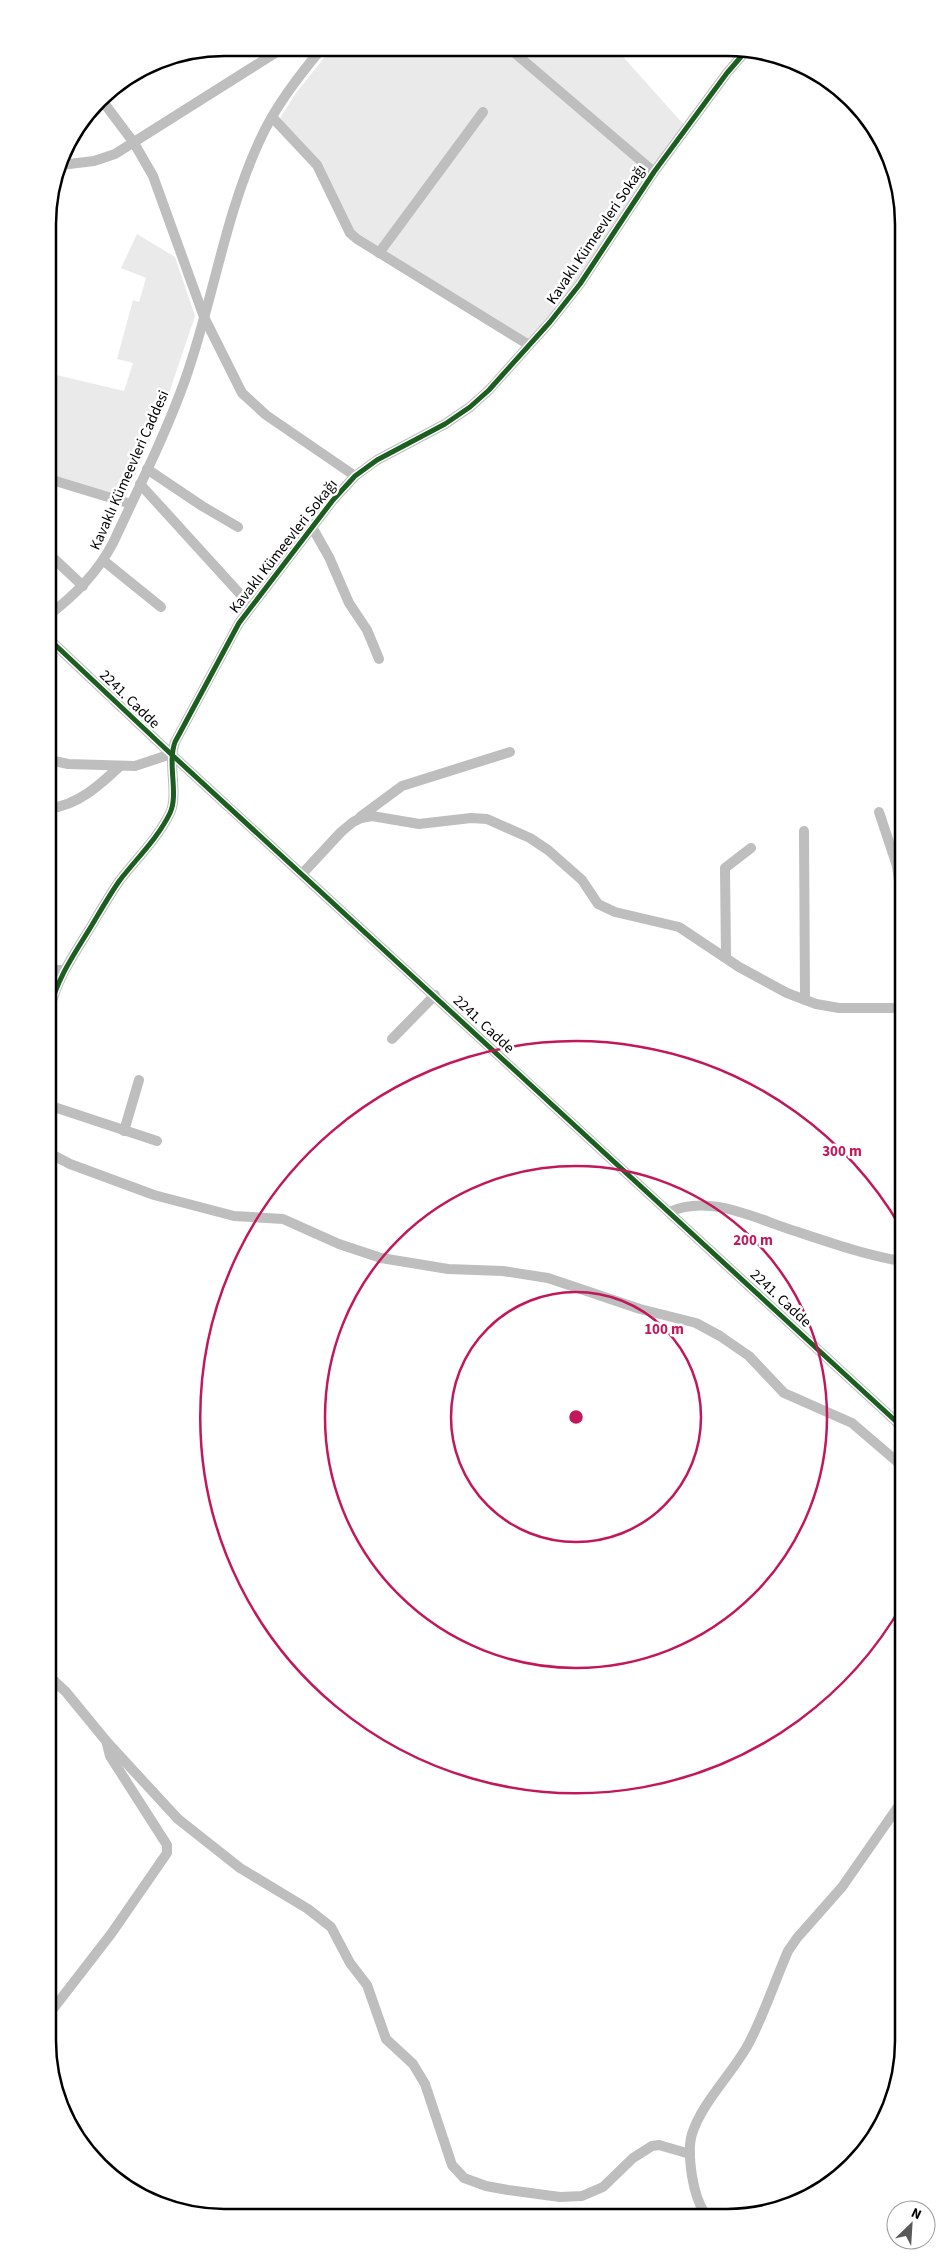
<svg xmlns="http://www.w3.org/2000/svg" width="951" height="2265" font-family="'Source Sans 3',sans-serif">
  <style>
    .green { fill: #eaeaea }
    .lines { fill: none; stroke-linecap: round; stroke-linejoin: round }
    .minor { stroke: #bebebe; stroke-width: 10 }
    .cycleway-casing { stroke: #fff; stroke-width: 8 }
    .cycleway { stroke: #1b5e20; stroke-width: 5 }
    .ring { fill: none; stroke: #c2185b; stroke-width: 2.5 }
    .labels { text-anchor: middle; stroke-width: 5; stroke-linejoin: round; paint-order: stroke }
    .street-label { font-size: 15px; fill: #000; stroke: #fff }
    .rim { fill: none; stroke: #000; stroke-width: 2.5 }
    .centre { fill: #c2185b; stroke: #fff; stroke-width: 2.5 }
    .ring-label { font-size: 15px; text-anchor: middle; font-weight: bold; fill: #c2185b; stroke: #fff; stroke-width: 5; stroke-linejoin: round; paint-order: stroke }
  </style>
  <rect width="100%" height="100%" fill="#fff"/>
  <!-- green -->
  <g class="green">
    <polygon points="332,48 507,49 651,172 595,259 529,341 354,231 325,172 280,118 296,93"/>
    <polygon points="512,49 617,50 684,125 653,168"/>
    <polygon points="137,234 175,257 195,316 166,402 125,499 49,476 48,373 124,391 133,363 117,359 133,300 139,302 146,278 121,268"/>
  </g>
  <g class="lines">
    <!-- minor -->
    <g class="minor">
      <polyline points="510,49 654,172"/>
      <polyline points="101,99 134,143 153,176 204,317 242,393 266,415 355,476"/>
      <polyline points="272,117 317,165 350,233 357,239 529,345"/>
      <polyline points="61,165 94,161 115,154 283,48"/>
      <polyline points="379,253 483,112"/>
      <polyline points="147,469 202,506 238,527"/>
      <polyline points="49,479 131,504"/>
      <polyline points="140,484 251,606"/>
      <polyline points="312,527 329,557 349,603 367,630 379,659"/>
      <polyline points="49,554 83,586"/>
      <polyline points="104,561 161,607"/>
      <path d="M49 615C76 594 97 573 113 543 138 489 165 436 185 380 213 302 224 218 259 142 274 108 298 77 322 48"/>
      <polyline points="49,639 171,754 901,1426"/>
      <polyline points="50,760 68,764 135,766 171,754"/>
      <path d="M50 808C77 806 101 784 120 766"/>
      <polyline points="879,812 897,866 900,888"/>
      <polyline points="360,817 402,786 510,752"/>
      <polyline points="804,831 805,1000"/>
      <polyline points="302,874 341,832 353,822 361,818 372,816 419,824 471,818 487,819 530,838 548,850 582,880 598,904 615,912 679,927 739,967 787,993 816,1004 839,1008 900,1008"/>
      <polyline points="726,958 725,868 751,848"/>
      <polyline points="50,970 64,970"/>
      <path d="M50 1009C57 978 75 953 92 925 101 910 110 894 120 880 137 858 158 838 170 813 179 794 167 764 175 742L239 623 333 500 355 476 377 460 445 424 470 407 489 390 550 322 580 284 654 172 727 73 746 51"/>
      <polyline points="392,1039 435,995"/>
      <polyline points="51,1106 157,1141"/>
      <polyline points="124,1131 139,1080"/>
      <polyline points="51,1154 70,1164 154,1195 234,1216 283,1219 339,1244 381,1258 448,1269 503,1271 548,1278 640,1309 696,1323 720,1336 749,1356 784,1393 852,1423 901,1465"/>
      <path d="M669 1212C711 1193 758 1220 798 1232 831 1243 866 1255 901 1261"/>
      <polyline points="52,1679 66,1692 107,1742 178,1819 240,1868 308,1909 331,1927 350,1963 367,1985 386,2039 413,2064 425,2084 452,2165 464,2178 486,2186 508,2190 560,2197 582,2196 603,2187 633,2158 652,2146 659,2145 690,2154"/>
      <polyline points="53,2009 111,1934 167,1853 167,1845 110,1756 107,1744"/>
      <path d="M704 2212C697 2201 694 2188 692 2176 690 2163 688 2147 692 2134 702 2102 733 2073 749 2043 764 2014 775 1981 788 1951L797 1938 842 1887 902 1801"/>
    </g>
    <defs>
      <g id="cycleway">
        <polyline points="49,639 171,754 901,1426"/>
        <path d="M50 1009C57 978 75 953 92 925 101 910 110 894 120 880 137 858 158 838 170 813 179 794 167 764 175 742L239 623 333 500 355 476 377 460 445 424 470 407 489 390 550 322 580 284 654 172 727 73 746 51"/>
      </g>
    </defs>
    <!-- cycleway casing -->
    <use href="#cycleway" class="cycleway-casing"/>
    <!-- cycleway -->
    <use href="#cycleway" class="cycleway"/>
  </g>
  <!-- distance rings -->
  <g class="ring">
    <circle cx="576" cy="1417" r="125"/>
    <circle cx="576" cy="1417" r="251"/>
    <path d="M902 1605A376 376 0 1 1 900 1226"/>
  </g>
  <g class="labels">
    <!-- street labels -->
    <g class="street-label">
      <text transform="translate(596 234) rotate(-56)" y="5">Kavaklı Kümeevleri Sokağı</text>
      <text transform="translate(129 470) rotate(-66)" y="5">Kavaklı Kümeevleri Caddesi</text>
      <text transform="translate(283 546) rotate(-52)" y="5">Kavaklı Kümeevleri Sokağı</text>
      <text transform="translate(130 699) rotate(44)" y="5">2241. Cadde</text>
      <text transform="translate(484 1024) rotate(43)" y="5">2241. Cadde</text>
      <text transform="translate(781 1298) rotate(43)" y="5">2241. Cadde</text>
    </g>
  </g>
  <!-- crop -->
  <path d="M0 0H951V2265H0ZM224 56H727A168 168 0 0 1 895 224V2041A168 168 0 0 1 727 2209H224A168 168 0 0 1 56 2041V224A168 168 0 0 1 224 56Z" fill="#fff" fill-rule="evenodd"/>
  <path class="rim" d="M224 56H727A168 168 0 0 1 895 224V2041A168 168 0 0 1 727 2209H224A168 168 0 0 1 56 2041V224A168 168 0 0 1 224 56Z"/>
  <circle cx="576" cy="1417" r="8" class="centre"/>
  <g class="ring-label">
    <text x="842" y="1156">300 m</text>
    <text x="753" y="1245">200 m</text>
    <text x="664" y="1334">100 m</text>
  </g>
  <!-- north arrow -->
  <g transform="translate(911 2225) rotate(25)"><circle r="24" fill="#ffffff" stroke="#999999"/>
  <path d="M0-4L9 19L0 12L-9 19Z" fill="#595959"/>
  <text y="-8" font-size="14" font-weight="bold" text-anchor="middle" fill="#000000">N</text>
  </g>
</svg>
